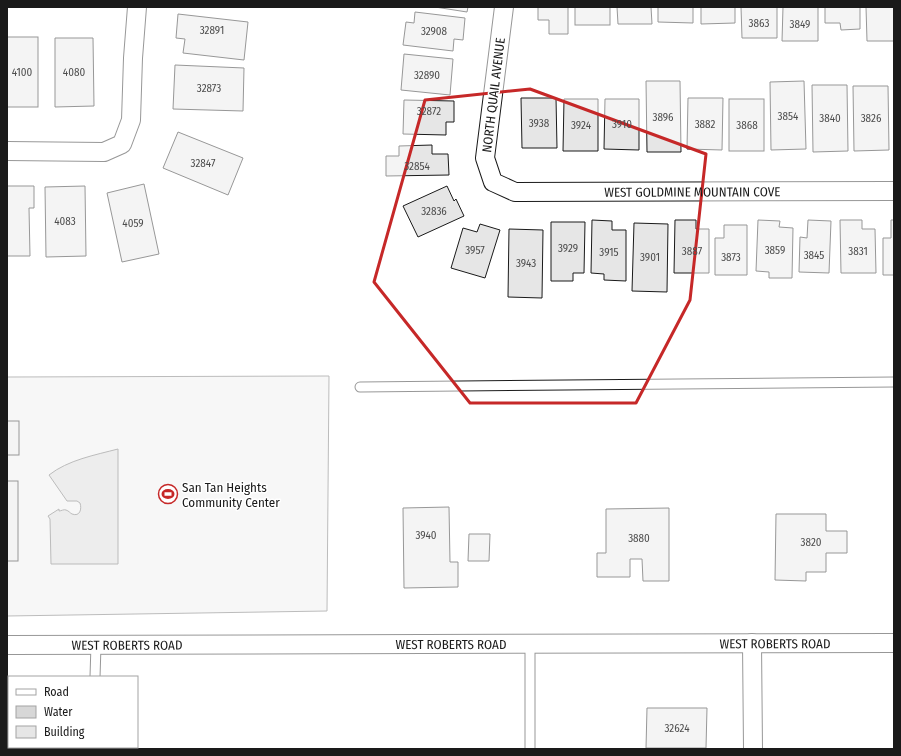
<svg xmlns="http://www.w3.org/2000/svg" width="901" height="756" font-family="'Fira Sans Condensed',sans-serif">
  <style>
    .built { fill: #ededed; stroke: #6a6a6a }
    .water { fill: #d7d7d7; stroke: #6a6a6a }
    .building { fill: #e6e6e6; stroke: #1a1a1a }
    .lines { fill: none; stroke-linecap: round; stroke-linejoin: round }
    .lane-casing { stroke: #1a1a1a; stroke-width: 11 }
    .street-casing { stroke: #1a1a1a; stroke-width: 20 }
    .lane { stroke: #fff; stroke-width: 9 }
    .street { stroke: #fff; stroke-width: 18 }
    .marked { fill: none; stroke: #c62828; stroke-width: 3; stroke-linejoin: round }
    .labels { text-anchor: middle; stroke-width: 3; stroke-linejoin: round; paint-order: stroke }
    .number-label { font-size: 11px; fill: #4d4d4d }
    .street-label { font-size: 13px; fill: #1a1a1a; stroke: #fff }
    .poi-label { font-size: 13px; fill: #1a1a1a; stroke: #fff; text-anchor: start }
  </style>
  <rect width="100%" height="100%" fill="#fff"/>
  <!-- built -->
  <polygon class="built" points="329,376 327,611 7,616 7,377"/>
  <!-- water -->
  <path class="water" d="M118 449V564H51L50 519 48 516 59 509V511C61 511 64 509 66 510 69 511 70 513 72 514 80 517 82 509 80 503L77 501H67L49 475C68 460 95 455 118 449Z"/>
  <!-- building -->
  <g class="building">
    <polygon points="435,7 468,7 467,12"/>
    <polygon points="538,7 568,7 568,34 549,34 549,20 538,20"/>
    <rect x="575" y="7" width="35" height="18"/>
    <polygon points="617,7 651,7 652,24 618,24"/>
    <polygon points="658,7 693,7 693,23 658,22"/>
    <polygon points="701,7 735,7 735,23 701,24"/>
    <polygon points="741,7 777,7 777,38 742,38"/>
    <polygon points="783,7 818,7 818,41 782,41"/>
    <polygon points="825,7 860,7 860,29 841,30 840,23 825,23"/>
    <polygon points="866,7 894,7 894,41 867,41"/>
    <polygon points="415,12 465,18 463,40 454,39 453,51 403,45 406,22 414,23"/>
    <polygon points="178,14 248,22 244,60 183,53 185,39 176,38"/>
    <rect x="7" y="37" width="31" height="70"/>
    <polygon points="55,38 93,38 94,106 55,107"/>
    <polygon points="404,54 453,59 450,95 401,90"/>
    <polygon points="175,65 244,68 243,111 173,109"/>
    <polygon points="646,81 680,81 681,152 647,152"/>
    <polygon points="804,81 806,149 771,150 770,82"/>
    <polygon points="812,85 847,85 848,151 813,152"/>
    <polygon points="853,86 888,86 889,150 854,151"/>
    <polygon points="521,98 556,98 557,148 522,148"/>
    <polygon points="688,98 723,98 722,150 687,149"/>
    <polygon points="564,99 598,99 598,151 563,151"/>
    <polygon points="605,99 639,99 639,150 604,149"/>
    <rect x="729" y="99" width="35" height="52"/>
    <polygon points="404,100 454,101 454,122 446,122 446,135 403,134"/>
    <polygon points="178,132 243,158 228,195 163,168"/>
    <polygon points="432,145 432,154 448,154 449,175 386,176 386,156 399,156 399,146"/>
    <polygon points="144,184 159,254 122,262 107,193"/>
    <polygon points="7,186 34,186 34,208 29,208 30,256 7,256"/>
    <polygon points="85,186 86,256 46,257 45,187"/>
    <polygon points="447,186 454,201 456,199 464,216 418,237 403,206"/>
    <polygon points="592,220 612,221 612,230 626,230 626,281 604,280 604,274 591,273"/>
    <polygon points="675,220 696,220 696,229 709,229 709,273 674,273"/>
    <polygon points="758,220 780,221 779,227 793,228 792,278 769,278 769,272 756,271"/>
    <polygon points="808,220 831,221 829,273 799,272 800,237 807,238"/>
    <polygon points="840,220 862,220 862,229 875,229 876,273 841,273"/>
    <polygon points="891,220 894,220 894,275 883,275 883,238 891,238"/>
    <polygon points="551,222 585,222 584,273 573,273 573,281 551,281"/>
    <polygon points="634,223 668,224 667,292 632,291"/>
    <polygon points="480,224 500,230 485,278 451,268 463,228 477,232"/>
    <polygon points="724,225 747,225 747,275 715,275 715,238 724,238"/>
    <polygon points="509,229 543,230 542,298 508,297"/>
    <rect x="7" y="421" width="12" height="34"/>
    <rect x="7" y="481" width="11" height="80"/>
    <polygon points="449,507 450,562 458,562 458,587 404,588 403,508"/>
    <polygon points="669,508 669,581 643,581 642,559 630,559 630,577 597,577 597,553 606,553 606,509"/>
    <polygon points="776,514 826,514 826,531 847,531 847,553 826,553 826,572 806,572 806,581 775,580"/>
    <polygon points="469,534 490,534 489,561 468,561"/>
    <polygon points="647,708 707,708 706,748 646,748"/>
  </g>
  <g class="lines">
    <defs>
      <g id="lane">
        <polyline points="360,387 894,382"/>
        <polyline points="95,677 96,645"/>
        <polyline points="93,749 93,747"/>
        <polyline points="530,749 530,644"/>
      </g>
      <g id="street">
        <path id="s1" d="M504 7 485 158 493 182 515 192 894 191"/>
        <polyline points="7,151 104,152 122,144 131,120 133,58 137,7"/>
        <polyline points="752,643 753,749"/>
        <path id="s2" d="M7 645 894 643"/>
      </g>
    </defs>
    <!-- lane casing -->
    <use href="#lane" class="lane-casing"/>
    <!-- street casing -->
    <use href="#street" class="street-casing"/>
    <!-- lane -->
    <use href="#lane" class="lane"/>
    <!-- street -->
    <use href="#street" class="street"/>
  </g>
  <!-- marked area -->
  <path d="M0 0H901V756H0ZM530 89 706 154 690 300 636 403H470L374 282 425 100Z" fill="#fff" fill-opacity=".55" fill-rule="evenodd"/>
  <path class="marked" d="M530 89 706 154 690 300 636 403H470L374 282 425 100Z"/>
  <!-- icons -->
  <defs>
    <symbol id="stadium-ring" viewBox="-11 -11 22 22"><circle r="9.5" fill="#fff" stroke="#c62828" stroke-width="1.5"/><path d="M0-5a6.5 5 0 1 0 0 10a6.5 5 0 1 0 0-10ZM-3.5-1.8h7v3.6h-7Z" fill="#c62828"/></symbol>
  </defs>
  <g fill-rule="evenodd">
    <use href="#stadium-ring" x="157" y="483" width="22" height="22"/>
  </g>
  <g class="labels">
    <!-- number labels -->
    <g class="number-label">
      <text x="759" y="27">3863</text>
      <text x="800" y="28">3849</text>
      <text x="212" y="34">32891</text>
      <text x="434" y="35">32908</text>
      <text x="22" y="76">4100</text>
      <text x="74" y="76">4080</text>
      <text x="427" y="79">32890</text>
      <text x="209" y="92">32873</text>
      <text x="429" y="115">32872</text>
      <text x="788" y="120">3854</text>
      <text x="663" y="121">3896</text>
      <text x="830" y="122">3840</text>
      <text x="871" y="122">3826</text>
      <text x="539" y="127">3938</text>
      <text x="622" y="128">3910</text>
      <text x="705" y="128">3882</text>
      <text x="581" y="129">3924</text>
      <text x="747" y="129">3868</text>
      <text x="203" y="167">32847</text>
      <text x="417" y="170">32854</text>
      <text x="434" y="215">32836</text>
      <text x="65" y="225">4083</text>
      <text x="133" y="227">4059</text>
      <text x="568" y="252">3929</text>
      <text x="475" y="254">3957</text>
      <text x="775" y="254">3859</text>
      <text x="692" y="255">3887</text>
      <text x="858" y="255">3831</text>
      <text x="609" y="256">3915</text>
      <text x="814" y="259">3845</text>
      <text x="650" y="261">3901</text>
      <text x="731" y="261">3873</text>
      <text x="526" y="267">3943</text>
      <text x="426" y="539">3940</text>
      <text x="639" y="542">3880</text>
      <text x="811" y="546">3820</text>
      <text x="677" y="732">32624</text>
    </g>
    <!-- street labels -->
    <g class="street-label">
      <text transform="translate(493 95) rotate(-83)" y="5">NORTH QUAIL AVENUE</text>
      <text dy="5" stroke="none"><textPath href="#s1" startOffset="379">WEST GOLDMINE MOUNTAIN COVE</textPath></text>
      <text dy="5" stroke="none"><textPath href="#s2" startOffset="768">WEST ROBERTS ROAD</textPath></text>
      <text dy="5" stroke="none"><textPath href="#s2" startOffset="444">WEST ROBERTS ROAD</textPath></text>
      <text dy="5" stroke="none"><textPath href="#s2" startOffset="120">WEST ROBERTS ROAD</textPath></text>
    </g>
    <!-- poi labels -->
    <g class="poi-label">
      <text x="182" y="492">San Tan Heights<tspan x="182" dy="15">Community Center</tspan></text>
    </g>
  </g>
  <!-- border -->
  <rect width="901" height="756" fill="none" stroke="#1a1a1a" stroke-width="16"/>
  <!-- legend -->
  <rect x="8" y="676" width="130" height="72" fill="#ffffff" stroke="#a3a3a3"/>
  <rect x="16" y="689" width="20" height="6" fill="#ffffff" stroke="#a3a3a3"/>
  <text x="44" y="696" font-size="12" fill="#1a1a1a">Road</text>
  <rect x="16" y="706" width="20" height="12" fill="#d7d7d7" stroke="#a3a3a3"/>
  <text x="44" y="716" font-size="12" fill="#1a1a1a">Water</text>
  <rect x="16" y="726" width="20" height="12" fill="#e6e6e6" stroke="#a3a3a3"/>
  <text x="44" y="736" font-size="12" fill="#1a1a1a">Building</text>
</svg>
